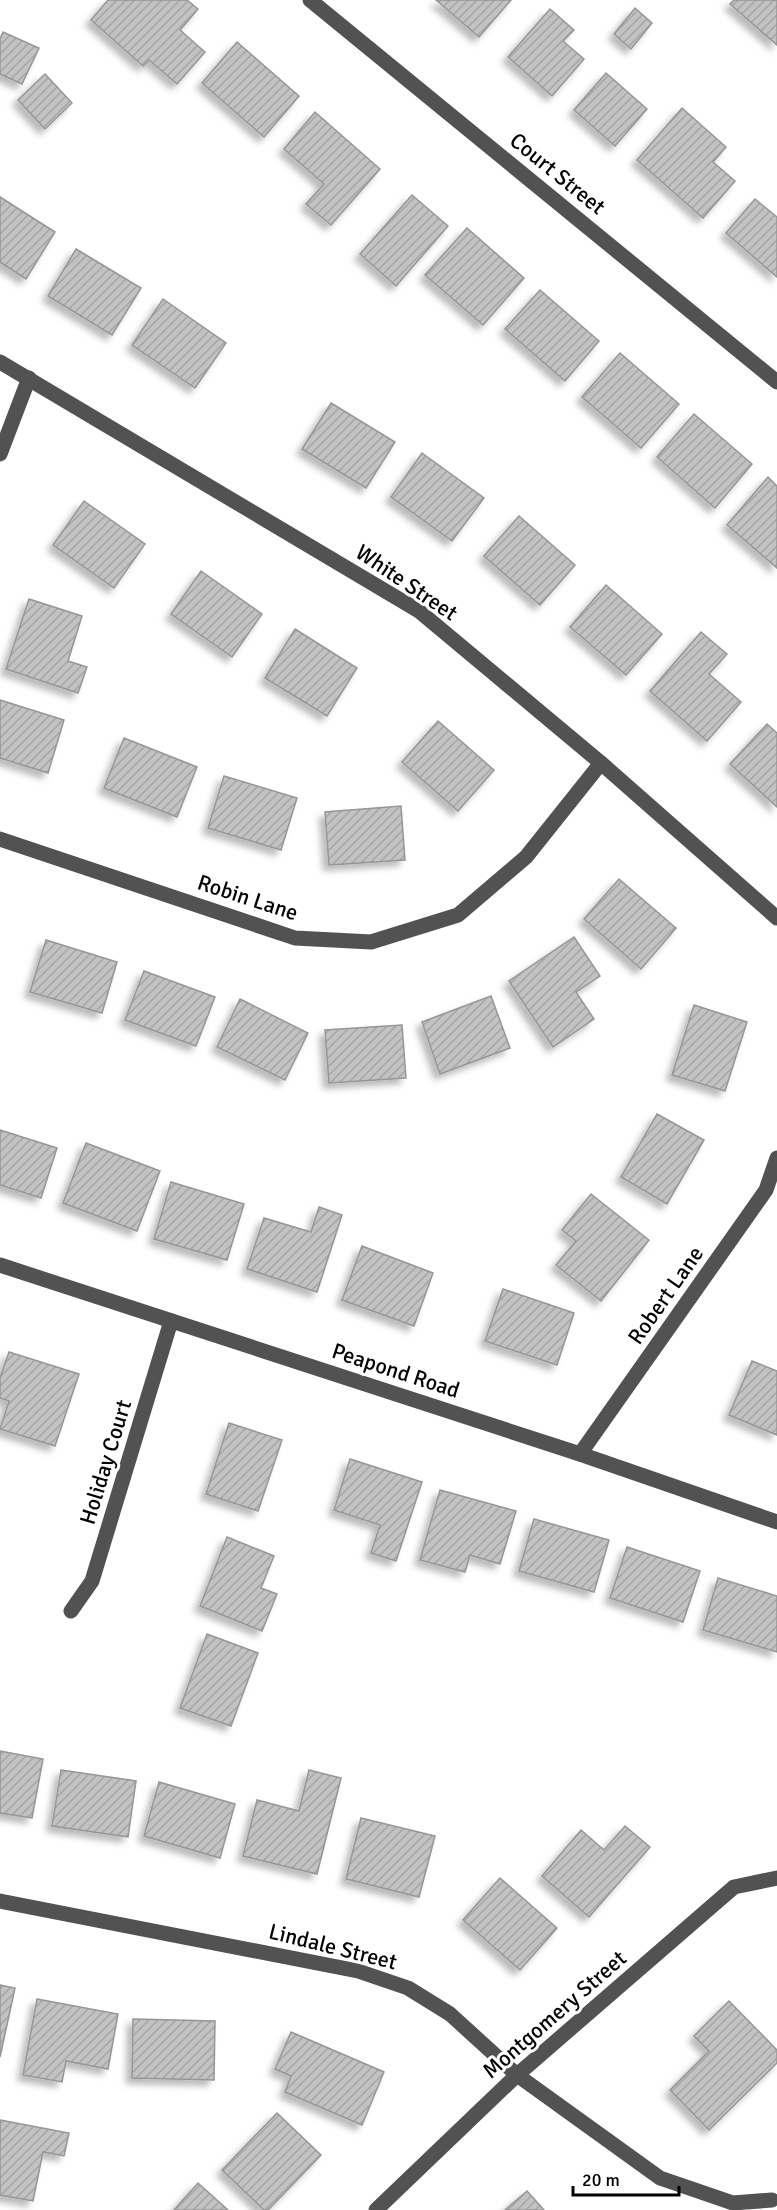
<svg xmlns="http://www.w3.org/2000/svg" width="777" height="2210" font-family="Signika,sans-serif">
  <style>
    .building { fill: url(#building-hatch); stroke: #969696; stroke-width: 1.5; filter: url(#shadow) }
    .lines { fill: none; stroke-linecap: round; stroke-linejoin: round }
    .minor { stroke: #525252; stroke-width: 15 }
    .labels { text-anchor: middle; stroke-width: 6; stroke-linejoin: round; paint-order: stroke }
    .street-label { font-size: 22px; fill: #000; stroke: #fff }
  </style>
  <defs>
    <pattern id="building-hatch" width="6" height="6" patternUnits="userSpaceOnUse" patternTransform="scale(1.5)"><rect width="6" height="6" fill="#c2c2c2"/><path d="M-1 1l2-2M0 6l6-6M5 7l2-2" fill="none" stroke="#a5a5a5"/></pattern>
    <filter id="shadow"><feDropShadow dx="-5.5" dy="5.5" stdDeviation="3" flood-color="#0004"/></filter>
  </defs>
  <rect width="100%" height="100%" fill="#fff"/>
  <!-- building -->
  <g class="building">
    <polygon points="108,0 187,0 198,9 180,30 205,52 177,84 149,60 143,66 91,20"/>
    <polygon points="436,0 511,0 479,37"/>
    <polygon points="734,0 777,0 777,45 730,4"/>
    <polygon points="635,8 652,23 631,49 614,34"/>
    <polygon points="550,9 574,30 563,41 584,59 552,96 508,57"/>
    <polygon points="3,32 39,48 22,84 0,74 0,39"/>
    <polygon points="237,42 299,96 264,137 202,83"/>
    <polygon points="606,73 647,109 615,146 574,110"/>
    <polygon points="45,74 72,103 45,129 18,100"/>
    <polygon points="682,108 726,147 713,162 735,181 703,218 637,160"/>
    <polygon points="315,112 380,169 331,225 306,204 324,184 284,149"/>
    <polygon points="412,195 448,226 396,286 360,254"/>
    <polygon points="0,197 55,232 26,279 0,262"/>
    <polygon points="755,199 777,217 777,277 726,233"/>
    <polygon points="467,228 524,278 483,325 425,275"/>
    <polygon points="76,249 141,288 112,335 48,296"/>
    <polygon points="540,290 599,341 565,381 505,329"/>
    <polygon points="163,299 226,343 195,388 132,345"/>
    <polygon points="620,353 679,404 641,448 582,397"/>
    <polygon points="331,403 395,442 366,488 302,449"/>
    <polygon points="694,414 752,464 715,508 657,457"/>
    <polygon points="422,453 484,498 452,541 391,497"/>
    <polygon points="768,477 777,486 777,568 727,525"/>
    <polygon points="84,501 145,544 114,588 53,545"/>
    <polygon points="519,516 575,565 540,605 484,556"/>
    <polygon points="201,571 262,614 232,657 171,614"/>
    <polygon points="606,585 662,634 626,675 570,627"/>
    <polygon points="29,599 82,616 68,661 87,667 78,693 6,669"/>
    <polygon points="295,629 357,668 327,716 265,678"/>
    <polygon points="701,632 727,654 709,674 741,702 707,741 650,691"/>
    <polygon points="0,700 64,720 48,773 0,758"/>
    <polygon points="438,721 494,770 458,811 402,762"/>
    <polygon points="767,724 777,733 777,807 730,764"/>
    <polygon points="124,738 197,767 177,817 104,788"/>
    <polygon points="224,776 297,798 281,850 208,828"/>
    <polygon points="401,806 405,860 329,865 325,812"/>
    <polygon points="619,879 676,928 641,969 584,919"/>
    <polygon points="574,937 600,976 576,992 594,1019 553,1047 509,981"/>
    <polygon points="46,940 117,962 102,1013 30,992"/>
    <polygon points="144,971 215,997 196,1046 125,1020"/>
    <polygon points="491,996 510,1048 440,1074 422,1022"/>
    <polygon points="240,999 308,1033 285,1080 217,1047"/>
    <polygon points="694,1005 747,1022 725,1091 672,1075"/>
    <polygon points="402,1025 406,1078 329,1083 325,1030"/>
    <polygon points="657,1114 704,1140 667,1204 621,1177"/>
    <polygon points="0,1130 57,1148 41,1198 0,1185"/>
    <polygon points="86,1143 160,1171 137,1231 63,1203"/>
    <polygon points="171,1182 244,1204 227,1260 154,1239"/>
    <polygon points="591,1194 649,1240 601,1301 556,1265 576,1241 562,1230"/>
    <polygon points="319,1207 342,1215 317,1292 247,1269 264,1218 311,1232"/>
    <polygon points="362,1246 433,1273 414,1326 342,1300"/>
    <polygon points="503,1289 574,1313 557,1365 485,1341"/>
    <polygon points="9,1352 79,1374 55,1446 0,1429 9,1401 0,1398 0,1378"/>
    <polygon points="752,1361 777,1371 777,1435 729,1415"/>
    <polygon points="229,1423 282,1440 258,1511 206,1494"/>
    <polygon points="350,1459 422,1482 396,1561 371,1553 380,1525 334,1510"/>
    <polygon points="440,1490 516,1511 500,1564 470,1555 465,1572 420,1560"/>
    <polygon points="534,1519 609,1540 594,1592 519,1571"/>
    <polygon points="227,1537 274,1556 261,1588 277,1594 262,1631 200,1606"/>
    <polygon points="627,1547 700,1571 683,1622 610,1598"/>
    <polygon points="718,1578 777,1596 777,1652 703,1630"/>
    <polygon points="207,1634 258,1653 231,1726 180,1708"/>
    <polygon points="0,1751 43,1759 32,1818 0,1813"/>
    <polygon points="61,1770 136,1781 128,1837 52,1826"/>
    <polygon points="309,1770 341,1778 317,1874 243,1856 257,1800 299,1811"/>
    <polygon points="159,1782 235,1804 220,1858 144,1836"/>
    <polygon points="361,1818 435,1836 419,1897 346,1879"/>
    <polygon points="625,1826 650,1847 589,1917 542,1876 581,1830 604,1850"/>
    <polygon points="500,1878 557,1928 520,1970 463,1920"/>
    <polygon points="0,1985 15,1988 0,2057"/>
    <polygon points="37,1999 118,2014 108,2069 66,2061 62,2082 23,2075"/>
    <polygon points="729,2001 777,2050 777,2063 709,2130 670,2090 709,2051 694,2036"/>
    <polygon points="133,2019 215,2021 214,2080 132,2078"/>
    <polygon points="291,2032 384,2072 362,2125 285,2092 291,2076 275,2069"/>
    <polygon points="277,2113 321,2155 268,2210 264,2210 222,2170"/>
    <polygon points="0,2120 69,2133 64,2156 43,2152 33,2201 0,2195"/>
    <polygon points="198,2183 228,2210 174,2210"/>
    <polygon points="527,2191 544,2210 505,2210"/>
  </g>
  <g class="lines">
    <!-- minor -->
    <g class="minor">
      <polyline points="310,0 777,382"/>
      <polyline points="0,362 419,611 601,763 777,918"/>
      <polyline points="0,454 29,378"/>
      <polyline points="0,839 295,938 371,942 458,915 526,857 601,763"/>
      <polyline points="0,1265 580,1454 777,1522"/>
      <polyline points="580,1454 766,1190 777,1158"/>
      <polyline points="71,1611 92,1581 171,1321"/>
      <polyline points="0,1901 358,1971 408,1988 450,2014 517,2075 660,2178 733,2203 772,2200"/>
      <polyline points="376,2210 517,2075 734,1887 777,1878"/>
    </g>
  </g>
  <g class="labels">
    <!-- street labels -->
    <g class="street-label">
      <text transform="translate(558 173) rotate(39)" y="8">Court Street</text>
      <text transform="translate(407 582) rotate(34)" y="8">White Street</text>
      <text transform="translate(248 897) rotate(18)" y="8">Robin Lane</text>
      <text transform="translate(665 1295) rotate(-55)" y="8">Robert Lane</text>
      <text transform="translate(396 1370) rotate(18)" y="8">Peapond Road</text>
      <text transform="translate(105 1462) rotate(-73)" y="8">Holiday Court</text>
      <text transform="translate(333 1946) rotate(14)" y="8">Lindale Street</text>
      <text transform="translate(554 2014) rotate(-41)" y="8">Montgomery Street</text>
    </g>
  </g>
  <!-- scale -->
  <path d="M573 2186v9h106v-9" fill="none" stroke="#000000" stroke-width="3"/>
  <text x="582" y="2186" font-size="18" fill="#000000" stroke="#ffffff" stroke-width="4.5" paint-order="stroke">20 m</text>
</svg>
